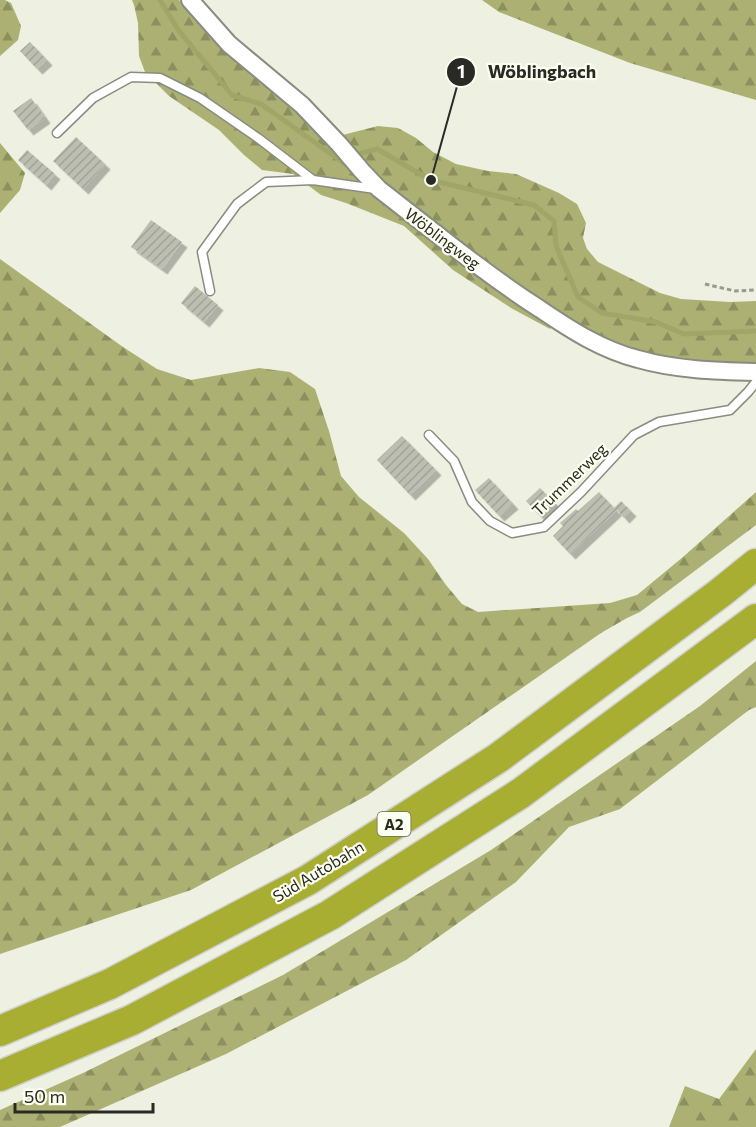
<svg xmlns="http://www.w3.org/2000/svg" width="756" height="1127" font-family="Commissioner,sans-serif">
<style>
.forest{fill:url(#forest-firs)}
.lines{fill:none;stroke-linecap:round;stroke-linejoin:round}
.stream{stroke:#a0a667;stroke-width:5}
.building{fill:url(#building-hatch);filter:url(#shadow)}
.lane-casing{stroke:#8a8c7f;stroke-width:11}
.street-casing{stroke:#8a8c7f;stroke-width:20}
.highway-casing{stroke:#d0d0cf;stroke-width:33}
.path{stroke:#98998f;stroke-width:3;stroke-dasharray:4.5 3;stroke-linecap:butt}
.lane{stroke:#fff;stroke-width:8}
.street{stroke:#fff;stroke-width:16}
.highway{stroke:#a7ae32;stroke-width:30}
.labels{text-anchor:middle;dominant-baseline:central;stroke-width:4.5;stroke-linejoin:round;paint-order:stroke}
.shield{fill:#fcfef0;stroke:#686a62;stroke-width:1.5}
.shield-label{font-size:15px;font-weight:bold;fill:#292a25}
.street-label{font-size:16px;fill:#292a25;stroke:#fcfef0}
.leader{fill:none;stroke:#292a25;stroke-width:2}
.callout-dot{fill:#292a25;stroke:#fcfef0;stroke-width:2}
.mark-label{font-size:18px;text-anchor:middle;font-weight:bold;fill:#fff}
.callout-label{font-size:18px;text-anchor:middle;font-weight:bold;fill:#292a25;stroke:#fcfef0;stroke-width:4.5;stroke-linejoin:round;paint-order:stroke}
</style>
<defs>
<pattern id="forest-firs" width="22" height="20" patternUnits="userSpaceOnUse" patternTransform="scale(1.5)"><rect width="22" height="20" fill="#acb173"/><path d="M5 1l3.5 6h-7zM16 11l3.5 6h-7z" fill="#8c905e"/></pattern>
<pattern id="building-hatch" width="6" height="6" patternUnits="userSpaceOnUse" patternTransform="scale(1.5)"><rect width="6" height="6" fill="#bcbeb1"/><path d="M-1 1l2-2M0 6l6-6M5 7l2-2" fill="none" stroke="#a2a398"/></pattern>
<filter id="shadow"><feDropShadow dx="5.5" dy="5.5" stdDeviation="0" flood-color="#0004"/></filter>
</defs>
<rect width="100%" height="100%" fill="#eef0e2"/>
<!-- forest -->
<g class="forest">
<path d="M0 0H5L11 3 21 26 18 40 0 56Z"/>
<path d="M132 0H179L196 21 223 50 296 111 323 140 378 126 398 128 416 138 433 152 456 164 488 171 516 174 559 193 577 204 586 223 583 238 587 249 598 262 660 293 681 299 730 302 756 301V364C708 363 655 362 610 342 593 334 577 324 562 314L550 329 511 308 453 270 404 226 346 203 321 195 293 174 262 170 244 155 219 130 169 96 145 72 139 56 138 23 134 5Z"/>
<path d="M482 0H756V100L630 63 499 12Z"/>
<path d="M0 143 25 173 20 190 0 213Z"/>
<path d="M0 259 123 347 157 369 191 380 259 368 290 372 315 389 329 431 341 476 359 497 404 533 428 559 446 585 462 604 478 612 610 603 637 595 683 557 756 492V525L640 612 627 618 601 633 368 795 191 890 0 954Z"/>
<path d="M756 661V707L749 710 620 809 569 827 516 882 406 960 226 1054 60 1127H0V1110L83 1073 283 975 491 850 700 706Z"/>
<path d="M756 1049V1127H669L685 1086 719 1099Z"/>
</g>
<g class="lines">
<!-- stream -->
<path class="stream" d="M160 0 179 31 232 95 261 104 345 164 358 154 377 149 431 180 534 205 554 221 556 246 578 297 602 313 656 322 684 334 756 331"/>
</g>
<!-- building -->
<g class="building">
<path d="M30 42 47 60 37 69 20 51Z"/>
<path d="M31 98 45 118 28 130 13 111Z"/>
<path d="M76 137 105 164 83 189 53 161Z"/>
<path d="M27 150 55 174 46 185 18 160Z"/>
<path d="M151 220 182 242 162 269 131 247Z"/>
<path d="M195 286 218 305 204 322 181 303Z"/>
<path d="M402 436 436 470 410 495 377 460Z"/>
<path d="M489 478 513 504 499 516 475 490Z"/>
<path d="M540 488 554 502 539 515 526 501Z"/>
<path d="M599 492 614 508 621 501 631 511 624 518 617 510 570 554 553 536 563 526 560 523 576 509 578 511Z"/>
</g>
<g class="lines">
<!-- lane casing -->
<g class="lane-casing">
<g id="lane">
<path d="M57 133 93 98 131 77 160 78 200 98 258 138 313 180"/>
<path d="M210 291 202 252 237 204 266 182 313 180 375 189"/>
<path d="M429 435 454 461 472 502 490 521 512 533 544 527 581 492 634 435 659 422 730 410 748 392 756 382"/>
</g>
</g>
<!-- street casing -->
<g class="street-casing">
<path id="street" d="M190 0 229 44 302 105 339 144 362 171 379 189C432 230 484 273 540 309 571 330 602 350 638 359 676 370 717 371 756 372"/>
</g>
<!-- highway casing -->
<g class="highway-casing">
<g id="highway">
<path d="M0 1031 110 984 308 880 498 758 720 593 756 564"/>
<path d="M0 1076 132 1020 330 915 521 793 756 619"/>
</g>
</g>
<!-- path -->
<path class="path" d="M705 284 735 291 756 290"/>
<!-- lane -->
<use href="#lane" class="lane"/>
<!-- street -->
<use href="#street" class="street"/>
<!-- highway -->
<use href="#highway" class="highway"/>
</g>
<g class="labels">
<!-- shield labels -->
<rect class="shield" x="377.5" y="812" width="33" height="24" rx="4.5"/>
<g class="shield-label">
<text x="394" y="824">A2</text>
</g>
<!-- street labels -->
<g class="street-label">
<text transform="translate(443 238) rotate(37)">Wöblingweg</text>
<text transform="translate(569 479) rotate(-44)">Trummerweg</text>
<text transform="translate(318 871) rotate(-31)">Süd Autobahn</text>
</g>
</g>
<!-- callouts -->
<path class="leader" d="M431 180L461 72"/>
<g class="callout-dot">
<circle cx="431" cy="180" r="6"/>
<circle cx="461" cy="72" r="15"/>
</g>
<g class="mark-label">
<text x="461" y="78">1</text>
</g>
<g class="callout-label">
<text x="542" y="78">Wöblingbach</text>
</g>
<!-- scale -->
<path d="M15 1103v9h138v-9" fill="none" stroke="#292a25" stroke-width="3"/>
<text x="24" y="1103" font-size="18" fill="#292a25" stroke="#fcfef0" stroke-width="4.5" paint-order="stroke">50 m</text>
</svg>
